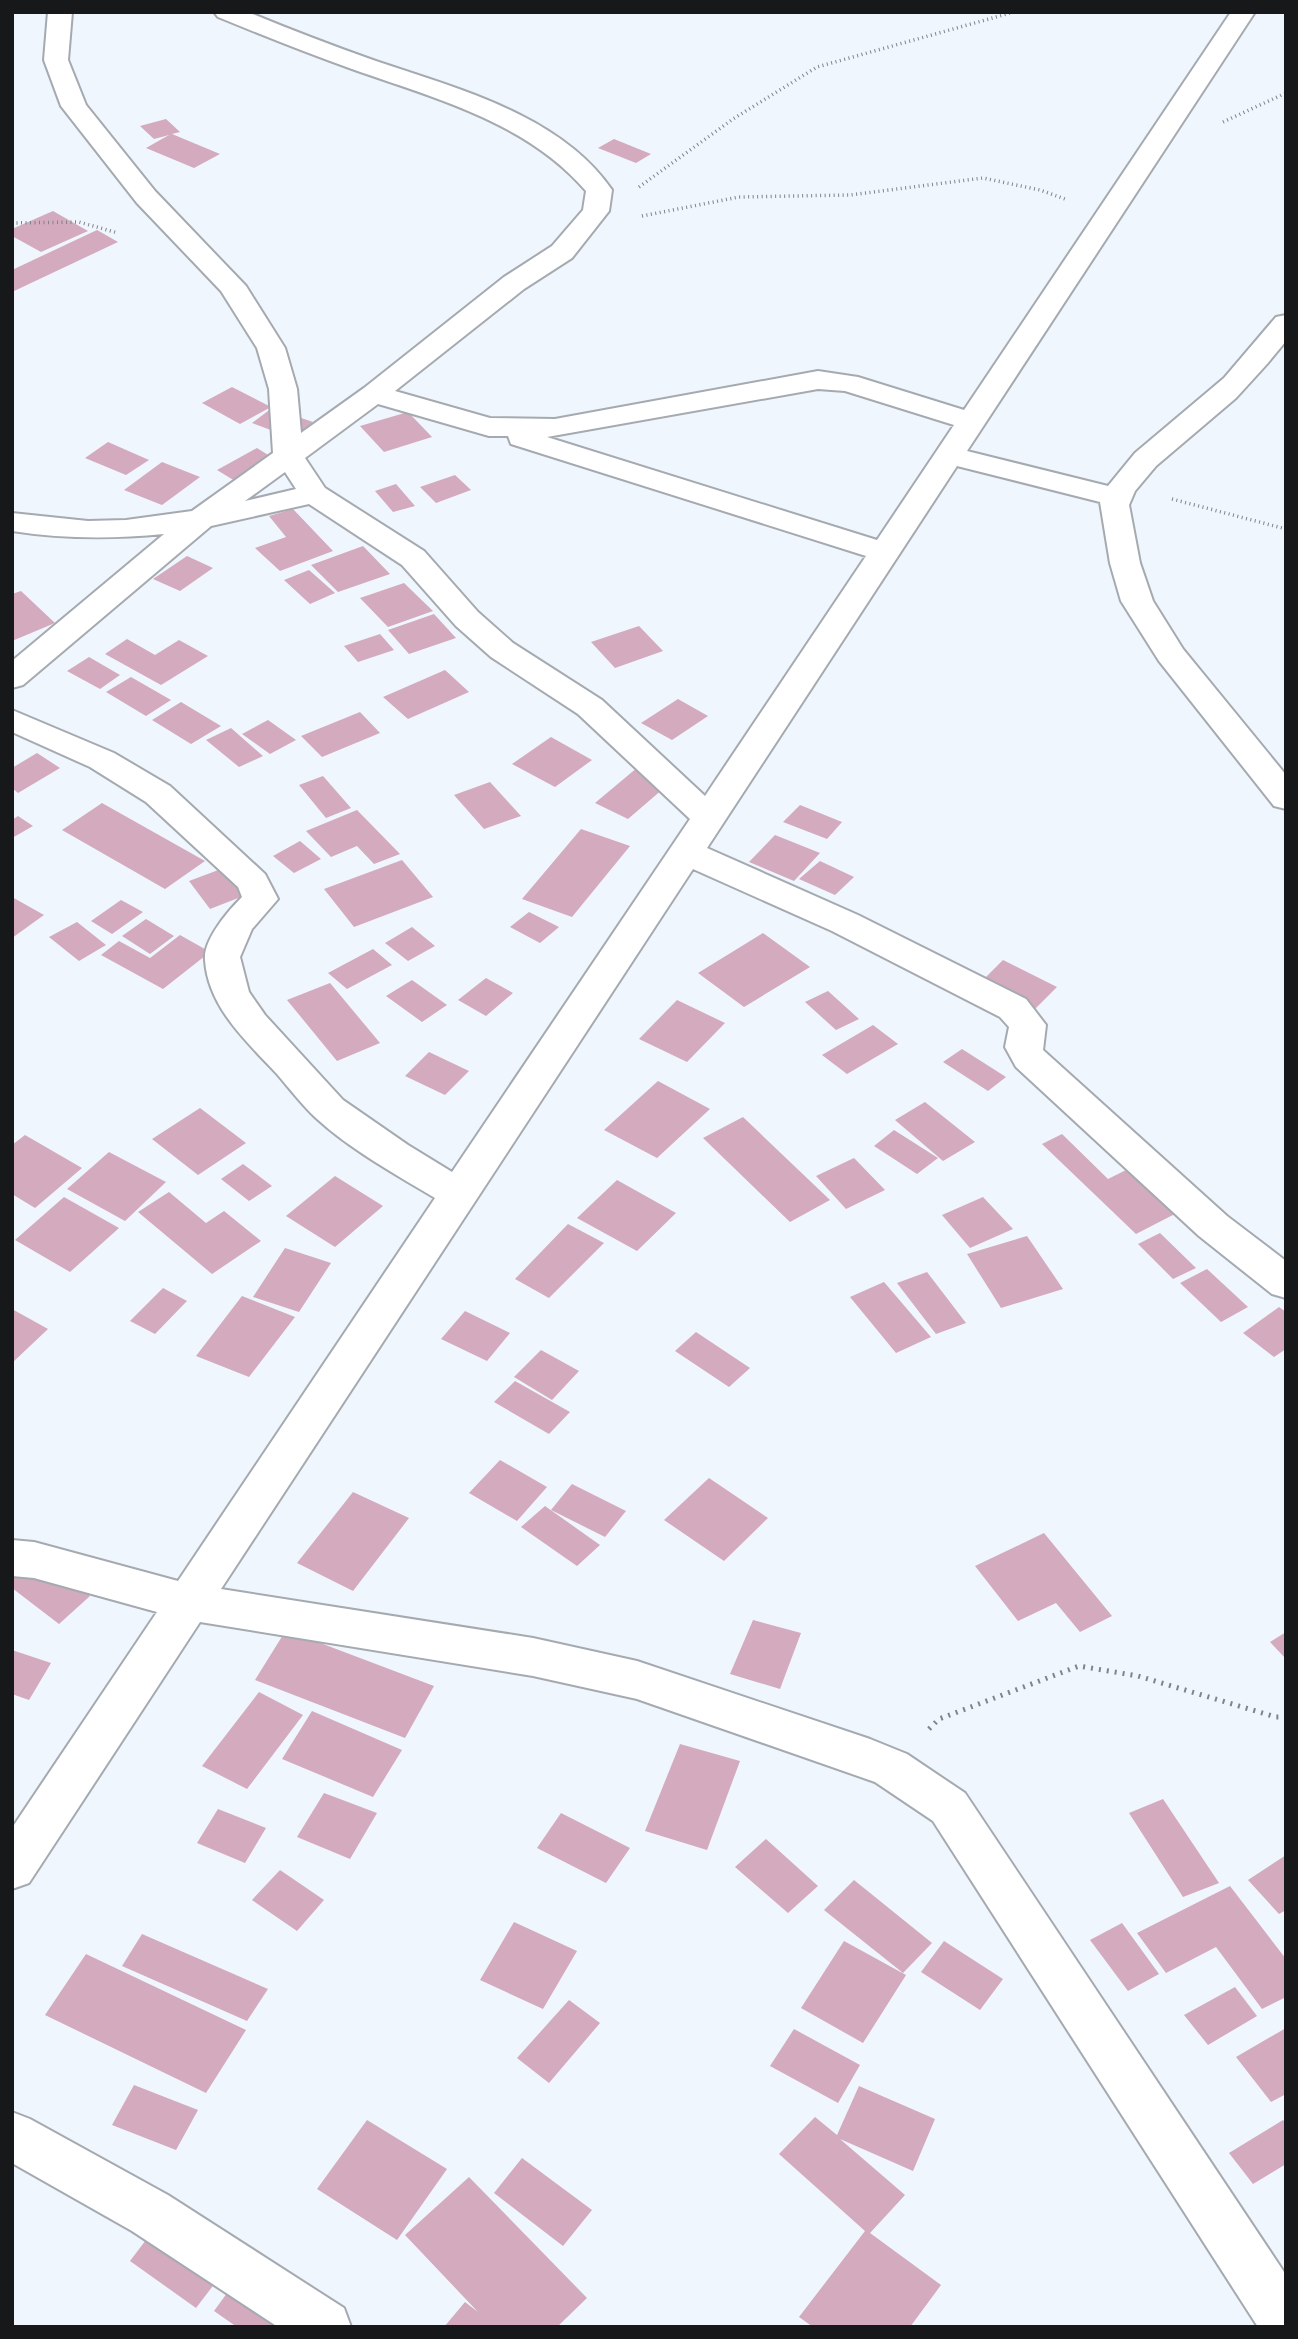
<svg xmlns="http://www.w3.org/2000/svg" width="1298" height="2339" font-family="Jost,sans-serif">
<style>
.building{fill:#d3aabe}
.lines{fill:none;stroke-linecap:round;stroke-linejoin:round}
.minor-casing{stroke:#a5aab1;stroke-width:4}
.path-far1{stroke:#808489;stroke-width:3.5;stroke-dasharray:1 3.5;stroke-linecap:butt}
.path{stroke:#808489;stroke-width:5;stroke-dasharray:2 6;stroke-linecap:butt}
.minor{fill:#fff;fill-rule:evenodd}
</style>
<rect width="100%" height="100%" fill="#f0f6fe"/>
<!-- building -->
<g class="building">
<path d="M166 119 180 132 172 134 220 154 194 168 146 148 169 135 154 139 140 126Z"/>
<path d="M614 139 651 154 636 163 598 148Z"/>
<path d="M53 211 88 231 41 252 12 236V229Z"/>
<path d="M97 230 118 242 12 292V270Z"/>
<path d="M232 387 271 407 240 424 202 403Z"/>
<path d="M272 408 313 422 292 438 252 423Z"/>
<path d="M408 412 432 437 384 452 360 426Z"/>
<path d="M108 442 149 460 126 475 85 458Z"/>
<path d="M257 448 276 460 235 481 217 470Z"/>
<path d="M162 462 200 477 162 505 124 490Z"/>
<path d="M455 475 471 490 436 503 420 487Z"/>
<path d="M396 484 415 506 393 512 375 491Z"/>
<path d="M293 509 333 551 280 571 255 548 286 537 269 516Z"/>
<path d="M363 546 390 574 338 592 311 565Z"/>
<path d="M187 556 213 568 180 591 153 579Z"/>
<path d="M309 570 335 593 310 604 284 580Z"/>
<path d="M404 583 433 611 388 627 360 598Z"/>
<path d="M21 591 55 623 12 641V594Z"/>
<path d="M434 614 456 638 409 654 388 630Z"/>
<path d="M639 626 663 651 615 668 591 642Z"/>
<path d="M380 634 394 650 358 662 344 646Z"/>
<path d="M127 639 155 655 179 640 208 656 161 685 105 654Z"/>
<path d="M89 657 120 675 100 689 67 671Z"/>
<path d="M445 670 469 692 408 719 383 697Z"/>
<path d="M131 677 171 700 146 716 106 692Z"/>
<path d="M678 699 708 716 672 740 641 723Z"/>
<path d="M181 702 221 726 191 744 152 720Z"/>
<path d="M360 712 380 733 322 757 301 736Z"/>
<path d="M268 720 296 740 270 754 242 734Z"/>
<path d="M231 728 263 756 239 767 206 740Z"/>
<path d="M551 737 592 760 555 787 512 764Z"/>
<path d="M37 753 60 768 18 793 12 788V768Z"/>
<path d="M638 767 671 782 628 819 595 803Z"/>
<path d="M323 776 351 808 326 818 299 785Z"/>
<path d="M490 782 521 816 484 829 454 795Z"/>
<path d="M102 803 205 861 165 889 62 830Z"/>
<path d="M800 805 842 822 827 839 783 822Z"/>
<path d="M357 810 400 854 374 864 357 846 331 857 306 831Z"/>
<path d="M18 816 33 826 12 838V820Z"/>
<path d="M581 829 630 846 572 917 522 899Z"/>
<path d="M775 835 820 853 794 881 749 862Z"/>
<path d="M300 841 321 859 294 873 273 856Z"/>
<path d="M402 860 433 897 354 927 324 889Z"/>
<path d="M820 861 854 877 835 895 799 879Z"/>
<path d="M229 866 251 893 210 909 189 881Z"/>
<path d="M12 897 44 915 12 938Z"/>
<path d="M121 900 143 912 112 934 91 921Z"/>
<path d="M529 912 559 927 540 943 510 927Z"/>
<path d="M146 919 174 936 150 954 122 936Z"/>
<path d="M77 922 106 945 79 961 49 937Z"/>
<path d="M412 927 435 946 408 961 385 943Z"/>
<path d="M763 933 810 967 744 1007 698 973Z"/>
<path d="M180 935 210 952 163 989 101 955 119 941 150 958Z"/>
<path d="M373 949 392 965 347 989 328 973Z"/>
<path d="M1003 960 1057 987 1030 1014 976 987Z"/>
<path d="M486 978 513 993 486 1016 458 1000Z"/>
<path d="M412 980 447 1005 422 1022 386 996Z"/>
<path d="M330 983 380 1043 337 1061 287 1000Z"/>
<path d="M828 991 859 1019 836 1030 805 1002Z"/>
<path d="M677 1000 725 1023 687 1062 639 1039Z"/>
<path d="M873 1025 898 1044 847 1074 822 1055Z"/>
<path d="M962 1049 1006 1077 988 1091 943 1062Z"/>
<path d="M429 1052 469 1071 445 1095 405 1076Z"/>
<path d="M658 1081 710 1109 657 1158 604 1130Z"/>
<path d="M925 1102 975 1142 943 1161 895 1120Z"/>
<path d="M200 1108 246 1143 198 1175 152 1139Z"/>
<path d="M743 1117 830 1200 790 1222 703 1138Z"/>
<path d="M894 1130 938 1158 917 1174 874 1146Z"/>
<path d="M1062 1134 1108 1179 1152 1157 1200 1201 1136 1234 1042 1144Z"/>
<path d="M25 1135 82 1168 35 1208 12 1194V1145Z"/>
<path d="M109 1152 166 1182 125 1221 67 1189Z"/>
<path d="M854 1158 885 1190 846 1209 816 1176Z"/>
<path d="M243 1164 272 1186 249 1201 221 1179Z"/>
<path d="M335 1176 383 1206 335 1247 286 1216Z"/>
<path d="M617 1180 676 1213 637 1251 577 1218Z"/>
<path d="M169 1192 206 1223 224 1211 261 1241 212 1274 138 1212Z"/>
<path d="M64 1197 119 1228 70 1272 15 1240Z"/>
<path d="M983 1197 1013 1229 970 1248 942 1215Z"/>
<path d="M568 1224 604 1243 549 1298 515 1279Z"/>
<path d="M1160 1233 1196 1268 1173 1279 1138 1244Z"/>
<path d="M1027 1236 1063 1289 1001 1308 967 1254Z"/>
<path d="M285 1248 331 1263 299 1312 253 1297Z"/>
<path d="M1207 1269 1248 1307 1221 1322 1180 1283Z"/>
<path d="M927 1272 966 1323 936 1334 897 1283Z"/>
<path d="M884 1282 931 1337 896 1353 850 1297Z"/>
<path d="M163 1288 187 1301 155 1334 130 1321Z"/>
<path d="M242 1296 295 1317 249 1377 196 1356Z"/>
<path d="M1279 1307 1286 1312V1349L1274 1357 1243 1333Z"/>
<path d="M12 1309 48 1329 12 1363Z"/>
<path d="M465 1311 510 1333 487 1361 441 1339Z"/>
<path d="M696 1332 750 1368 729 1387 675 1351Z"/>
<path d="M541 1350 579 1371 552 1400 514 1377Z"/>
<path d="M515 1381 570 1412 549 1434 494 1402Z"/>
<path d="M500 1460 547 1487 517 1521 469 1493Z"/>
<path d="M709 1478 768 1518 724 1561 664 1520Z"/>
<path d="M572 1484 626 1511 605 1537 551 1510Z"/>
<path d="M353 1492 409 1518 353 1591 297 1563Z"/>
<path d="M545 1506 600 1545 577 1566 521 1527Z"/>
<path d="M1044 1533 1112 1616 1080 1632 1056 1603 1018 1621 975 1566Z"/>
<path d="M36 1555 90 1596 59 1624 12 1588V1574Z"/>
<path d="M753 1620 801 1633 780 1689 730 1674Z"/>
<path d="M286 1630 434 1686 405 1738 255 1680Z"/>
<path d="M1286 1632V1659L1270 1642Z"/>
<path d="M12 1650 51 1663 29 1700 12 1694Z"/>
<path d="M259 1692 303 1715 247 1789 202 1766Z"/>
<path d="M312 1711 402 1750 373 1797 282 1759Z"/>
<path d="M680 1744 740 1761 707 1850 645 1831Z"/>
<path d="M324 1793 377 1813 350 1859 297 1837Z"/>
<path d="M1163 1799 1219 1883 1183 1897 1129 1813Z"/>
<path d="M218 1809 266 1828 245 1863 197 1843Z"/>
<path d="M561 1813 630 1848 606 1883 537 1848Z"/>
<path d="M766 1839 818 1886 788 1913 735 1867Z"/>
<path d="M1286 1855V1910L1279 1914 1248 1880Z"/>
<path d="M280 1870 324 1900 297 1931 252 1900Z"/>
<path d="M854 1880 932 1943 903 1973 824 1910Z"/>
<path d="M1230 1886 1286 1959V1997L1262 2009 1216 1947 1166 1973 1137 1933Z"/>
<path d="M514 1922 577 1951 543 2009 480 1980Z"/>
<path d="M1122 1923 1159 1974 1128 1991 1090 1940Z"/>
<path d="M142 1934 268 1989 247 2021 122 1966Z"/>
<path d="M844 1941 906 1975 863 2043 801 2008Z"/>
<path d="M944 1941 1003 1979 980 2010 921 1972Z"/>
<path d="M86 1954 246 2030 206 2093 45 2015Z"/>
<path d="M1235 1987 1257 2016 1208 2045 1184 2015Z"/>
<path d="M569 2000 600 2023 549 2083 517 2058Z"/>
<path d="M1286 2028V2094L1271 2102 1236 2057Z"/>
<path d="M794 2029 860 2065 838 2103 770 2066Z"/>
<path d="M134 2085 198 2110 176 2150 112 2125Z"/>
<path d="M859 2086 935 2119 913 2171 840 2139 905 2195 870 2233 941 2285 910 2327H813L799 2317 865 2231 779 2154 815 2117 837 2135Z"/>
<path d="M367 2120 447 2169 397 2240 317 2189Z"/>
<path d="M1283 2120 1286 2123V2164L1253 2184 1229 2153Z"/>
<path d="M522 2158 592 2210 563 2246 494 2193Z"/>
<path d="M469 2177 587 2298 557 2327H444L465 2302 478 2312 405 2235Z"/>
<path d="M158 2224 225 2270 196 2308 130 2261Z"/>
<path d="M238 2278 296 2327H237L214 2311Z"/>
</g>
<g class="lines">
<!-- minor casing -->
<g class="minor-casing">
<g id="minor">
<path d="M48 12H72L68 60 86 105 155 191 246 286 285 348 297 389 301 433 364 388 504 277 552 246 583 210 586 191C527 122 434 98 352 69 307 53 262 35 218 17L214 12H248C289 29 331 45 373 60 455 88 560 114 612 190L609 211 572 258 524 289 395 391 490 418 555 419 818 371 858 377 964 410 1231 12H1255L967 451 1108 486 1135 453 1224 378 1276 317 1286 315V341L1267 364 1236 398 1156 466 1135 491 1129 505 1140 563 1153 601 1183 649 1286 775V809L1274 806 1159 661 1121 601 1110 563 1100 502 957 466 707 848 858 915 1026 999 1046 1025 1043 1050 1227 1216 1286 1261V1298L1272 1294 1199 1236 1016 1067 1005 1047 1009 1027 1000 1017 832 931 693 869 221 1589 533 1638 637 1661 870 1739 907 1754 965 1793 1286 2275V2327H1258L933 1821 875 1782 637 1699 533 1676 200 1622 29 1883 12 1889V1828L157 1612 34 1578 12 1576V1540L34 1542 178 1581 435 1198C395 1174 351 1150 316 1118 302 1105 290 1089 277 1074 247 1042 208 1007 205 960 203 940 228 911 242 897L238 887 146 802 90 767 12 732V710L114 753 170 786 265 874 278 899 252 929 240 957 249 992 265 1015 343 1100 408 1145 452 1172 690 819 578 714 491 657 456 626 402 565 309 504 211 526 23 685 12 688V661L164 534C112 539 64 539 12 531V513L88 521 126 520 192 511 273 453 269 389 257 348 221 291 137 203 61 106 44 60ZM818 389 845 391 954 425 877 540 547 437ZM378 404 489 436H508L511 444 866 556 705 796 602 700 513 643 478 612 424 551 325 488 305 458ZM285 472 296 489 245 501Z"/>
<path d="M12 2112 30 2119 168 2195 344 2308 351 2327H278L132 2231 12 2163Z"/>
</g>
</g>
<!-- path-far1 -->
<g class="path-far1">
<path d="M1223 122 1286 93"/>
<path d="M639 187 733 119 817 67 1014 12"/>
<path d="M642 216 739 197 850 195 983 178 1040 190 1065 199"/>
<path d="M12 223 79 222 118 233"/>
<path d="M1172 499 1286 529"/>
</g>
<!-- path -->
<path class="path" d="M929 1729 939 1719 1079 1666 1138 1676 1276 1717H1286"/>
<!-- minor -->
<use href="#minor" class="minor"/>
</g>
<!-- border -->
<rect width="1298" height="2339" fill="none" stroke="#16181a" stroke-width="28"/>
</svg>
